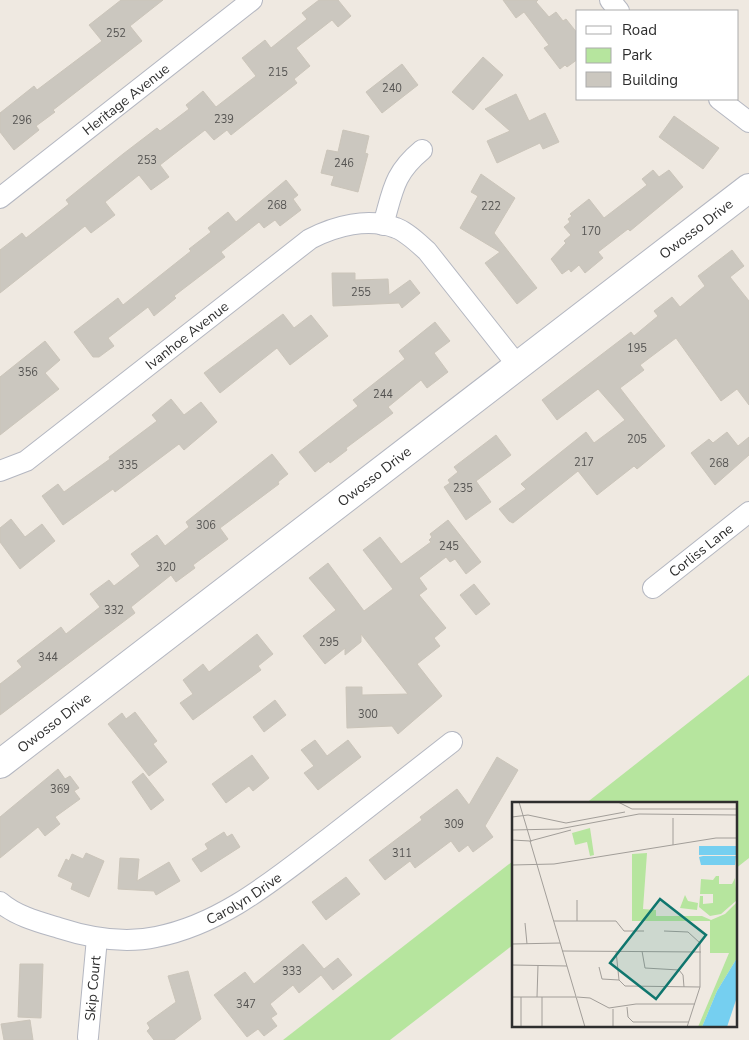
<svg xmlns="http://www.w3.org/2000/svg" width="749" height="1040" font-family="'Nunito Sans',sans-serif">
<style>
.green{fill:#b6e59e}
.building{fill:#cbc7bf;stroke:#cbc5ba}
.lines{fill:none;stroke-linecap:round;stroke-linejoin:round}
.street-casing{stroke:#b4b7c1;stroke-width:22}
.secondary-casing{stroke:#b4b7c1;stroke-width:30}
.street{stroke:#fff;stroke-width:20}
.secondary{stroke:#fff;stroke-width:28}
.labels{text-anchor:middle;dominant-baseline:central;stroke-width:4.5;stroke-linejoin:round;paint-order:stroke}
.number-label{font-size:11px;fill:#555452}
.street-label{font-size:14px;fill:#2e2e2e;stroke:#fff}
.inset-road{fill:none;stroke:#a29e99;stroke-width:1}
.view{fill:#0f766e;fill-opacity:0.15;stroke:#0f766e;stroke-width:2.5}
.inset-edge{fill:none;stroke:#2e2e2e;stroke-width:2.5}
</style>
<rect width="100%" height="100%" fill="#efe9e1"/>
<!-- green -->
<g class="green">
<path d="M749 675V858L735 869V804H585Z"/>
<path d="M513 861V945L390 1040H283Z"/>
</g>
<!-- building -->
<g class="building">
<path d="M121 0H163L130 26 142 41 53 110 55 112 36 126 39 130 14 150 0 132V113L34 86 37 90 102 41 89 25Z"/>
<path d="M319 0H338L351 16 338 27 332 20 296 48 310 66 294 79 297 83 231 135 227 130 214 140 205 130 160 165 169 177 151 190 139 175 105 202 115 215 91 233 85 226 0 293V250L22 233 26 238 69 204 66 200 123 154 157 128 160 131 189 109 186 105 203 91 216 107 256 76 242 58 265 40 271 48 307 19 302 13Z"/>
<path d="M503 0H538L536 2 549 17 556 12 563 21 566 19 578 34V59L567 67 565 65 560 69 544 48 549 45 524 12 516 18Z"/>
<path d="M483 57 503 75 473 110 452 92Z"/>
<path d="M402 64 418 85 382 113 366 92Z"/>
<path d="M516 94 529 121 545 113 559 142 543 149 540 143 497 163 487 141 510 131 485 109Z"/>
<path d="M674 116 719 148 703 169 659 137Z"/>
<path d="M343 130 369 136 365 153 368 154 358 192 331 185 334 176 321 173 327 150 338 152Z"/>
<path d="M653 170 659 177 669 170 683 187 630 231 628 229 598 252 603 258 585 273 579 265 571 272 569 269 562 274 551 259 566 243 564 241 571 235 564 227 570 222 568 219 572 216 570 214 589 199 604 218 647 185 642 179Z"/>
<path d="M481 174 515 198 494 233 537 288 517 304 485 263 500 252 460 228 478 196 471 192Z"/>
<path d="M286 180 298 195 293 199 301 210 280 226 275 220 264 228 259 222 221 252 225 257 174 296 176 298 154 316 148 307 108 338 114 346 99 357H93L74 332 118 298 123 305 191 251 189 249 211 232 208 228 228 212 236 222Z"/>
<path d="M732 250 744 266 730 277 749 301V405L737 389 721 401 676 338 640 365 644 370 620 388 665 446 637 469 634 466 597 495 578 471 513 523 509 521 499 509 526 489 521 484 586 432 594 443 625 420 598 389 557 420 542 400 631 332 634 336 658 316 654 311 672 297 680 307 705 286 698 276Z"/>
<path d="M332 273H355V280L388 279 389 295 410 280 420 293 402 308 399 303 333 306Z"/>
<path d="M283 314 294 328 311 315 328 336 290 365 277 348 220 393 204 373Z"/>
<path d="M435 322 450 341 434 353 448 372 427 388 421 380 388 407 393 413 346 448 347 450 330 463 329 461 315 472 299 452 358 406 353 400 405 359 399 351Z"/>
<path d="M45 341 60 360 45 373 59 389 0 435V377Z"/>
<path d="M171 399 184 415 201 402 217 422 184 450 179 444 115 492 113 489 63 525 42 496 58 484 64 492 110 459 109 457 157 421 152 415Z"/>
<path d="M727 432 738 446 749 437V455L715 485 691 453 709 439 713 443Z"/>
<path d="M496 435 511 455 476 481 491 502 466 520 444 487 450 483 448 480 458 472 454 467Z"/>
<path d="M272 454 288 474 278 482 279 484 220 528 228 539 193 565 195 568 176 582 171 575 131 607 135 613 0 715V684L22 667 17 661 61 627 66 634 100 607 90 594 109 580 114 586 140 566 131 554 157 535 165 546 189 527 186 522Z"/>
<path d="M11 519 25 537 42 524 55 541 20 569 0 542V528Z"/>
<path d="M448 520 481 562 466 574 455 559 450 562 446 557 419 578 427 589 419 595 446 628 434 638 440 646 417 664 442 696 398 734 392 726 347 728 346 687H362V695L408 694 361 634V642L345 655V648L325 664 303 636 336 610 309 578 328 563 364 611 393 589 363 550 380 537 401 564 431 542 429 540 432 537 430 534Z"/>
<path d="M474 584 490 604 476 615 460 595Z"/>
<path d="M257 634 273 654 258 666 261 670 193 720 180 703 193 694 183 680 203 664 209 672Z"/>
<path d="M275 700 286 715 264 732 253 717Z"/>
<path d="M135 712 157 741 153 744 167 762 149 776 108 724 122 713 126 719Z"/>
<path d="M315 740 327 756 348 740 361 757 318 790 304 773 314 766 301 750Z"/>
<path d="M252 755 269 778 253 791 249 786 226 803 212 784Z"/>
<path d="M497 757 518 770 485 826 493 837 473 852 468 845 459 852 451 841 415 868 410 861 385 880 369 860 422 820 420 817 457 789 469 805Z"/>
<path d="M58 769 65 779 70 776 79 788 74 791 80 799 55 817 60 824 45 836 38 827 0 858V817Z"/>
<path d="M143 773 164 800 151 810 132 782Z"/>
<path d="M224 832 227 837 232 834 240 847 201 872 192 859 208 849 205 844Z"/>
<path d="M86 853 104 861 89 897 71 889 73 883 58 876 66 859 69 861 72 854 83 859Z"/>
<path d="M120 858 139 859 137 881 169 862 180 881 156 895 154 891 118 889Z"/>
<path d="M346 877 360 894 326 920 312 902Z"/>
<path d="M303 944 324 969 338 958 352 975 333 990 321 975 299 993 293 985 270 1004 277 1014 271 1018 277 1026 264 1036 258 1029 247 1037 214 995 245 972 254 984Z"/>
<path d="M20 964H43L41 1018 18 1017Z"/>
<path d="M188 971 201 1019 174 1040H154L147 1031 150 1028 147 1023 176 1002 168 976Z"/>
<path d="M30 1020 33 1040H4L1 1024Z"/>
</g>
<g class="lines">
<!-- street casing -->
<g class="street-casing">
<g id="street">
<path d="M610 0 619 11"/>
<path d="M719 99 749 122"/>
<path id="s1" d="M0 198 252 0"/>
<path d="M383 225C393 191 393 174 422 150"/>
<path id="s2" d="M0 471 26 461 310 239C335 226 368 217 396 228 407 232 418 243 427 251L518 366"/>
<path id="s3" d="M653 588 749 512"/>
<path id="s4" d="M0 902C16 916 39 922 59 928 90 938 124 944 156 937 223 924 276 878 329 838 370 806 411 774 452 742"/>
<path id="s5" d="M88 1037 97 938"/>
</g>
</g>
<!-- secondary casing -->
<g class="secondary-casing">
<g id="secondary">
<path id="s6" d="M0 764 749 188"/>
</g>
</g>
<!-- street -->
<use href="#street" class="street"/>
<!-- secondary -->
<use href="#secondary" class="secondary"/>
</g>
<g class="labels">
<!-- number labels -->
<g class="number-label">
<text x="116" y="33">252</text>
<text x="278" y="72">215</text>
<text x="392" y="88">240</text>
<text x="224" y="119">239</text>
<text x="22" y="120">296</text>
<text x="147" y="160">253</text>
<text x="344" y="163">246</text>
<text x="277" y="205">268</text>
<text x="491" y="206">222</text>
<text x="591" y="231">170</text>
<text x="361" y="292">255</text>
<text x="637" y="348">195</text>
<text x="28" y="372">356</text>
<text x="383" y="394">244</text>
<text x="637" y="439">205</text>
<text x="584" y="462">217</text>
<text x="719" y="463">268</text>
<text x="128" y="465">335</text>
<text x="463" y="488">235</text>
<text x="206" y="525">306</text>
<text x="449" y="546">245</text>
<text x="166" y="567">320</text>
<text x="114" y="610">332</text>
<text x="329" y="642">295</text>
<text x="48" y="657">344</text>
<text x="368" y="714">300</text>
<text x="60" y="789">369</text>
<text x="454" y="824">309</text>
<text x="402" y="853">311</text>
<text x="292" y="971">333</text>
<text x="246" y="1004">347</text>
</g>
<!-- street labels -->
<g class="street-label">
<text stroke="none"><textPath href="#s1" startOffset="160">Heritage Avenue</textPath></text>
<text stroke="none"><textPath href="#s6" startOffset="878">Owosso Drive</textPath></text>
<text stroke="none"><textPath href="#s2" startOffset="232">Ivanhoe Avenue</textPath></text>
<text stroke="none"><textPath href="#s6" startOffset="472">Owosso Drive</textPath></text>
<text stroke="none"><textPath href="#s3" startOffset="61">Corliss Lane</textPath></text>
<text stroke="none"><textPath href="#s6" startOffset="68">Owosso Drive</textPath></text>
<text stroke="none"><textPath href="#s4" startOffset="260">Carolyn Drive</textPath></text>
<text stroke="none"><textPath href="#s5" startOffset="49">Skip Court</textPath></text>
</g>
</g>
<!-- overview -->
<g transform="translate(512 802)">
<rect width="225" height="225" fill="#efe9e1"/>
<path d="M78 26 82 53 78 54 75 40 63 43 60 31ZM135 51 131 107 144 108V114H190L199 118 213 112 225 100V156L205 189 190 225H186L217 151H198V119H120V52ZM204 74H207V82H220L223 76 225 98 209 112 198 114 187 105 188 94H191V102L201 101V92H188L189 77 201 78ZM173 93 176 99 186 101 185 108 168 106Z" fill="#b6e59e"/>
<path d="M187 44H224V53H187ZM191 54H224L223 63H189L187 55ZM225 156V195L215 225H190L205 189Z" fill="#75cff0"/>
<path class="inset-road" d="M7 0 19 40M106 0 120 7H225M0 15 16 13 54 21 113 10M161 16V43M0 28 47 27 127 12 225 13M0 38 18 39 59 28M18 39 73 225M0 63 42 62 204 36H225M42 119H104L112 129H132M65 119V98M13 121 15 142M152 129 176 130 188 141V185L175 225M0 142 48 141M50 149 189 150M104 149 107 178M130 149 133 166 167 168 171 173 172 185M0 163 55 164M87 165 90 177 107 178 113 184 188 185M0 195H64M9 195V225M25 195 26 163M30 195V225M65 195 78 196 97 206 124 202H183M115 205 116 215 121 220H177M101 207V225"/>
<path class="view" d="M148 97 194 133 144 197 98 161Z"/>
<rect width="225" height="225" class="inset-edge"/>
</g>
<!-- legend -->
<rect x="576" y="10" width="162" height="90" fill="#ffffff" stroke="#ababab"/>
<rect x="586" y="26" width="25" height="8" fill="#ffffff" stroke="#ababab"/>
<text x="622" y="35" font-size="15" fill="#2e2e2e">Road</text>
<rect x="586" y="48" width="25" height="15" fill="#b6e59e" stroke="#ababab"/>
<text x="622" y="60" font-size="15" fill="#2e2e2e">Park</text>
<rect x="586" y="72" width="25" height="15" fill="#cbc7bf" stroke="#ababab"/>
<text x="622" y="85" font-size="15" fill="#2e2e2e">Building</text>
</svg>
